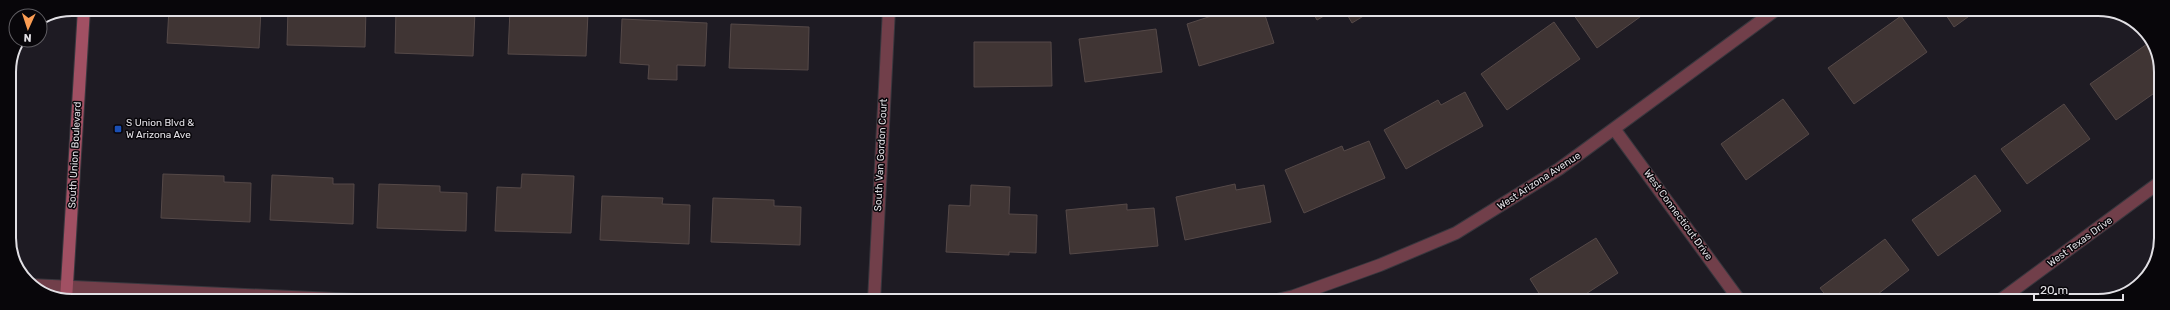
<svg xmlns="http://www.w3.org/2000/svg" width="2170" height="310" font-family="Rubik,sans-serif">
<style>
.building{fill:#403534;stroke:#554948}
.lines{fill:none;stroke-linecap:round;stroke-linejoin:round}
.minor-casing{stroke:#39373e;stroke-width:14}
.secondary-casing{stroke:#39373e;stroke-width:14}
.minor{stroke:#713f4a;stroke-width:12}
.secondary{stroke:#a15063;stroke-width:12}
.transit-dot{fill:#1a4fb4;stroke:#08060a;stroke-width:1.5}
.labels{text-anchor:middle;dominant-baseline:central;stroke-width:3;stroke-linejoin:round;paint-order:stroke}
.poi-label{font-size:10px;fill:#e2e0e5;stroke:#08060a;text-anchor:start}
.street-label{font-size:10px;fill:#e2e0e5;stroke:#08060a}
.rim{fill:none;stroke:#e2e0e5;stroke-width:2}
</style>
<rect width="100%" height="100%" fill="#1e1b23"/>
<!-- building -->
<g class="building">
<path d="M169 9H261L259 48 167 43Z"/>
<path d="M288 9H366L365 47 287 45Z"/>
<path d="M396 9 475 12 473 56 395 53Z"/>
<path d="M1233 9H1263L1274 43 1199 66 1187 24Z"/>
<path d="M1311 9H1336L1317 20Z"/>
<path d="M1344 9H1375L1352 23Z"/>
<path d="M1574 9H1651L1597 48 1571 11Z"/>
<path d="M1942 9H1979L1954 27Z"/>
<path d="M510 10 588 13 586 56 508 54Z"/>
<path d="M1901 16 1927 52 1854 104 1828 68Z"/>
<path d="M622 19 707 23 705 66 677 65V80L648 79 649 65 620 63Z"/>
<path d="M1554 22 1580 59 1507 110 1481 74Z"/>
<path d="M731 24 809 27 808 70 729 68Z"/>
<path d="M1156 29 1162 72 1085 82 1079 39Z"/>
<path d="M974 42H1051L1052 86 974 87Z"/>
<path d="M2150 42 2160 59V89L2116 120 2090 84Z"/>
<path d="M1465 92 1483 126 1406 169 1384 130 1438 100 1441 105Z"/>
<path d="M1783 99 1809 134 1746 180 1721 144Z"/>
<path d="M2064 104 2090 139 2027 184 2001 149Z"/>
<path d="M1369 141 1385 178 1304 213 1285 170 1342 146 1344 151Z"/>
<path d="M163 174 224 176V182L251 183 250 222 161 218Z"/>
<path d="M522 174 574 176 571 233 495 231 497 187 521 188Z"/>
<path d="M272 175 333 178V184H354L353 224 270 220Z"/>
<path d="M1975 175 2001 211 1938 256 1912 220Z"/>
<path d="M379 184 440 186V192L467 193 466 231 377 228Z"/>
<path d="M1235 184 1236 190 1264 185 1271 222 1185 240 1176 197Z"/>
<path d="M971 185 1010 187 1009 214 1037 215 1036 253 1009 252V255L946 252 949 205 970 206Z"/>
<path d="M602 196 663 198 662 204 690 205 689 244 600 240Z"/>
<path d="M713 198 774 200V206L801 207 800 245 711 242Z"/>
<path d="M1127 204V210L1154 208 1158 246 1070 254 1066 210Z"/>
<path d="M1596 238 1618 273 1575 301H1544L1530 279Z"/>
<path d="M1885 239 1909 270 1869 301H1830L1820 288Z"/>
</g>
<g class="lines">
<!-- minor casing -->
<g class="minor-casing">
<g id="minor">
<path d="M1615 130 1740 301"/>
<path d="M30 285 378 301"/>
<path d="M874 301 889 9"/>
<path d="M1273 301 1294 296 1380 265 1456 233 1559 169 1777 9"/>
<path d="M1999 301 2160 182"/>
</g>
</g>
<!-- secondary casing -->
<g class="secondary-casing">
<path id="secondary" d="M66 300 84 9"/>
</g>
<!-- minor -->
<use href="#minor" class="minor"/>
<!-- secondary -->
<use href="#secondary" class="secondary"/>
</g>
<!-- markers -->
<rect class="transit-dot" x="114" y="125" width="8" height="8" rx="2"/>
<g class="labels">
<!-- poi labels -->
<g class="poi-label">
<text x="126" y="123">S Union Blvd &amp;<tspan x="126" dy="12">W Arizona Ave</tspan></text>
</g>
<!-- street labels -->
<g class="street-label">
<text transform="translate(75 155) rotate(-87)">South Union Boulevard</text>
<text transform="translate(881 155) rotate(-87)">South Van Gordon Court</text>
<text transform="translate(1539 181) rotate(-33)">West Arizona Avenue</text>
<text transform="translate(1678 215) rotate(54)">West Connecticut Drive</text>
<text transform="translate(2080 242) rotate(-36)">West Texas Drive</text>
</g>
</g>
<!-- crop -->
<path d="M0 0H2170V310H0ZM72 16H2098A56 56 0 0 1 2154 72V238A56 56 0 0 1 2098 294H72A56 56 0 0 1 16 238V72A56 56 0 0 1 72 16Z" fill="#08060a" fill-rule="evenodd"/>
<path class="rim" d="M72 16H2098A56 56 0 0 1 2154 72V238A56 56 0 0 1 2098 294H72A56 56 0 0 1 16 238V72A56 56 0 0 1 72 16Z"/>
<!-- north arrow -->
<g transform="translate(28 28) rotate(183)"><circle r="19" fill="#08060a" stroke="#5f5d62"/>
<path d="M0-3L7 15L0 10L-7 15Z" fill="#fc9d53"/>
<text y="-6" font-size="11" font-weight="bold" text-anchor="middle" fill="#e2e0e5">N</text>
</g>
<!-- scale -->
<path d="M2034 294v6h89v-6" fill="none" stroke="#e2e0e5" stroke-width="2"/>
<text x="2040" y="294" font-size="12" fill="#e2e0e5" stroke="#08060a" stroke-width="3" paint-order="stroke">20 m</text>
</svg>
